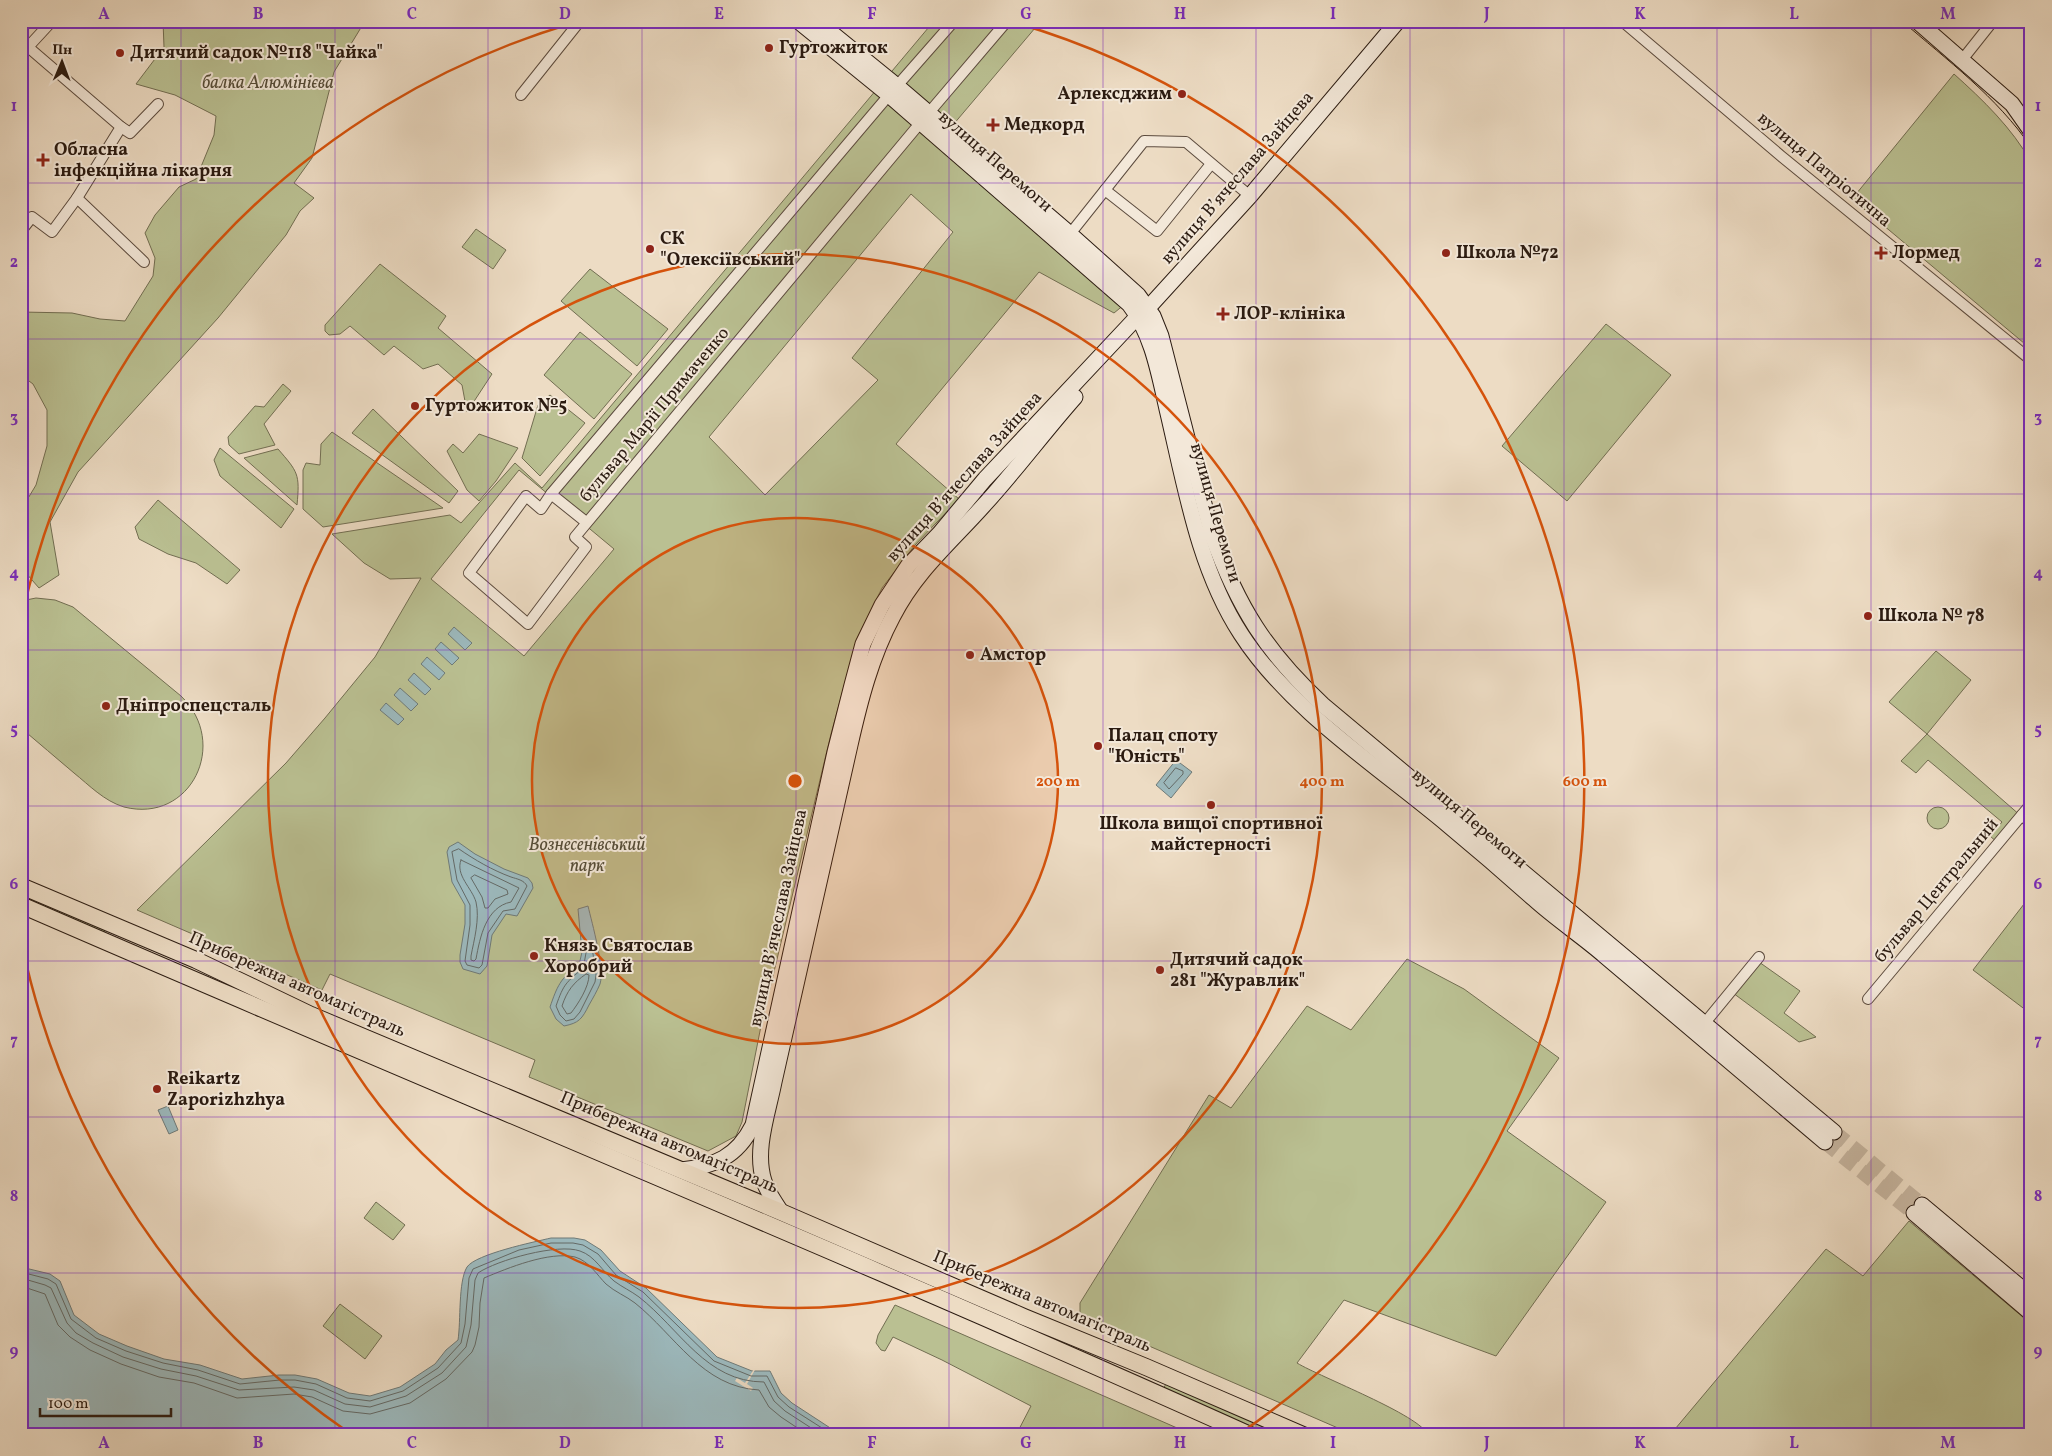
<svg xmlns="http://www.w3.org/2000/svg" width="2052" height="1456" font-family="Vollkorn,serif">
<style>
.green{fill:#bac092;stroke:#726e52;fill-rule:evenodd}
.water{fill:#9cb9bd;stroke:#6f7a78}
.pier{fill:#eddcc4}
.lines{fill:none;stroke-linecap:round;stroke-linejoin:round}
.shore{stroke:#646a67;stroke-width:1}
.secondary-tunnel{stroke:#c6b5a0;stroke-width:15;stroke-dasharray:15 8;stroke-linecap:butt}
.street-casing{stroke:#5c4b3e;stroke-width:12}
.secondary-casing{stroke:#2b1b11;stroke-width:17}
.primary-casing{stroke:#2b1b11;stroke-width:18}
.street{stroke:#f3e8d9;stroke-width:10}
.secondary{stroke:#f3e8d9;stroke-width:15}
.primary{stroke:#eddcc4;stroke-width:16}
.tram{stroke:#2b1b11;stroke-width:1}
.grid{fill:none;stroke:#7b2cbf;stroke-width:1;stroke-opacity:0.55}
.ring{fill:none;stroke:#d5530c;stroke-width:2.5}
.poi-dot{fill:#8f2418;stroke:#f3e8d9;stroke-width:2}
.labels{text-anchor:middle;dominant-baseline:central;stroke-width:4;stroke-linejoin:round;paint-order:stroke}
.poi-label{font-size:18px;font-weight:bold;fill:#2b1b11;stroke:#f3e8d9;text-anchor:start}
.park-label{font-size:18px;font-style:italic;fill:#564d38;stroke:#f3e8d9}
.street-label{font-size:18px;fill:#2b1b11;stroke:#f3e8d9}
.centre{fill:#d5530c;stroke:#f3e8d9;stroke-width:2.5}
.ring-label{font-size:15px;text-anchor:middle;font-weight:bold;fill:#d5530c;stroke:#f3e8d9;stroke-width:4;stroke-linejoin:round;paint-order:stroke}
.neatline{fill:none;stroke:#7b2cbf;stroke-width:2}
.grid-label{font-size:16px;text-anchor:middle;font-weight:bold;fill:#7b2cbf}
</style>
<rect width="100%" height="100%" fill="#eddcc4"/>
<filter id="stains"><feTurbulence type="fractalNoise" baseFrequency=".004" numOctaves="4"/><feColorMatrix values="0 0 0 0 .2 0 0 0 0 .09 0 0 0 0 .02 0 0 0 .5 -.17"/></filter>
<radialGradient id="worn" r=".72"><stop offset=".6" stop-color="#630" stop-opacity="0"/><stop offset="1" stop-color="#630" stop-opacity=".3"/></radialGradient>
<!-- green -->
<g class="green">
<path d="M163 21H365L334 72 312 158 294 183 314 198 300 211 286 235 218 318 78 472 50 522 59 575 39 588 25 572 21 558V510L36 485 47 446V410L33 384 21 375V312L72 313 100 319 125 321 153 276 155 258 145 233 155 215 179 187 196 179 214 135 216 116 175 95 136 84 164 47Z"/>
<path d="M934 21H1041L936 145 1125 304 1114 313 1039 272 896 444 959 499 915 545 882 588 857 639 831 734 761 1026 742 1122 736 1136 708 1151 529 1077 535 1060 330 974 322 990 137 910 286 763 325 718 375 657 421 578 390 579 364 563 332 534 450 515 461 523 515 463 542 488ZM911 194 953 232 852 358 878 380 765 495 709 437ZM519 470 614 549 524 656 431 579Z"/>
<path d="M1954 74C1983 100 2012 128 2031 162V349L1852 199Z"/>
<path d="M476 229 506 250 493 269 462 247Z"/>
<path d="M380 264 446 316 438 328 492 374 467 412 462 385 438 364 423 369 394 346 384 355 350 326 340 334 329 335 325 331V325Z"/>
<path d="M590 269 668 329 637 366 561 301Z"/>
<path d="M1606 324 1671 375 1567 501 1502 446Z"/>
<path d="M580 332 632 374 594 419 544 375Z"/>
<path d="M283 384 291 391 264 424 275 445 239 454 229 445 228 437 255 406 264 407Z"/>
<path d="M550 395 585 423 540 476 522 458 538 405Z"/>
<path d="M373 409 458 491 449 503 352 433Z"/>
<path d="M332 432 443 508 323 527 303 509V470L306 463 320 465 321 444Z"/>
<path d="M479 434 518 448 496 481 479 501 467 490 447 451 453 444 463 453Z"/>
<path d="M220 448 294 509 281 528 220 476 214 460Z"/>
<path d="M278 449C298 472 300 474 297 505L244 458Z"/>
<path d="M158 500 240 570 227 584 196 563 168 554 139 539 135 527Z"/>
<path d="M36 598 55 600 73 607 181 696C230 743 191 824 124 807 104 801 89 785 74 773 56 758 39 743 21 728V601Z"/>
<path d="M1936 651 1971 680 1927 734 2021 816 1998 843 1990 836 2002 822 1928 760 1916 773 1901 761 1927 734 1889 702Z"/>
<circle cx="1938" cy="818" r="11"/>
<path d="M21 892 106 929 103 935 21 899Z"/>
<path d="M2031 895V1014L1973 970Z"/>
<path d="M1407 959 1464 989 1559 1058 1507 1131 1606 1202 1496 1356 1344 1300 1297 1363C1320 1377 1420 1415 1428 1435H1354L1080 1316V1303L1209 1095 1231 1108 1307 1006 1351 1030Z"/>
<path d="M1759 962 1800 991 1784 1013 1816 1037 1799 1042 1733 993Z"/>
<path d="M376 1202 405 1225 393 1240 364 1218Z"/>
<path d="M1909 1221 2031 1324V1435H1670L1826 1249 1863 1276Z"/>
<path d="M340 1304 382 1336 365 1359 323 1326Z"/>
<path d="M895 1305 1168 1424 1193 1435H1016L1031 1406 942 1360 893 1337 885 1351 881 1350 876 1343 878 1335Z"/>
<path d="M1166 1384 1283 1435H1268L1163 1389Z"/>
</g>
<!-- water -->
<g class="water">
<path d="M454 627 472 643 465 650 448 634Z"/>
<path d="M441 642 459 658 452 665 435 649Z"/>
<path d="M427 657 445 673 439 680 421 664Z"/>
<path d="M414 673 431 689 425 695 408 680Z"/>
<path d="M400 688 418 704 411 711 394 695Z"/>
<path d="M386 703 404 719 398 725 380 710Z"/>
<path d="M1176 760 1192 772 1171 798 1156 785Z"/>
<path d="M458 842 475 854 504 869 528 878 532 883 533 888 517 916 506 914 492 935 487 966 480 974 463 969 460 962V955L465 924V905L452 882 447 852 449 847Z"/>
<path d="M588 906C592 923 605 969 600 984 597 991 593 998 589 1005 582 1019 579 1023 564 1026L556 1019 550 1007C557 987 560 978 579 965L582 952 578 909Z"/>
<path d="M168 1106 178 1130 169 1134 158 1110Z"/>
<path d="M551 1238H574L585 1240 601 1250 620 1271 646 1288 717 1357 752 1371H770L781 1393 792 1403 841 1435H21V1267L50 1274 60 1281 74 1315 99 1334 127 1346 164 1359 200 1365 242 1379 279 1375H295L317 1379 349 1393 370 1396 400 1387 435 1364 446 1350 458 1340C461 1321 458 1282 467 1267 476 1254 534 1242 551 1238Z"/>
</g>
<!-- pier -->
<path class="pier" d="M756 1368 747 1384 753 1388 751 1391 735 1381 737 1378 745 1383 754 1369Z"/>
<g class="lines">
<!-- shore -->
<g class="shore">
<path d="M1176 768 1183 771V774L1169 789 1164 783Z"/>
<path d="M459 849C475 860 492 870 511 877 517 879 524 880 527 886L515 909 503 911 488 933 482 965 479 968 467 965 465 961 470 925V905L457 880 452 852Z"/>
<path d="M461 860 519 888 511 902C486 907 480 937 476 959L474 961 471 960V956C474 940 480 919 476 902 472 888 455 875 461 860Z"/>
<path d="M475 875 507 890 508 894 495 899 488 908H485L482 897 471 878Z"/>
<path d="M588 944 592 947 596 975 595 982 580 1012 574 1019 566 1021 560 1015 556 1006C564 983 566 983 583 968Z"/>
<path d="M586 974 589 975C589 987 578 1004 571 1013L567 1014 562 1006C567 991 573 983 586 974Z"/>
<path d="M21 1272 48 1279 56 1284 71 1319 96 1338 126 1351 163 1363 198 1370 240 1384 280 1380H295L316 1384 347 1398 370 1401 403 1391 438 1368 461 1343 465 1324 469 1278 473 1269 519 1250 551 1243H573L583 1245 598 1254 616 1275 643 1292 714 1361 751 1376H767L778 1397 789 1407 833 1435"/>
<path d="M21 1278 45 1285 51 1288 67 1323 76 1333 93 1343 123 1357 161 1369 196 1376 239 1390 294 1387 314 1390 345 1404 370 1407 406 1396 442 1373 466 1347 471 1325 475 1280 478 1273C497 1260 558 1243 580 1251 595 1256 602 1271 614 1281 622 1287 631 1291 639 1297 680 1329 706 1382 764 1382L774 1401 785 1411 822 1435"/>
<path d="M21 1286 45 1294 58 1325 70 1337 90 1350 121 1364 159 1377 194 1383 237 1398 294 1394 312 1397 343 1411 370 1414 410 1403 446 1379 472 1352 475 1345 479 1327 480 1303 484 1278C508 1268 549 1251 575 1257 589 1261 597 1275 606 1284 615 1292 626 1296 635 1303 675 1335 702 1387 759 1390L769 1407 781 1417 808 1435"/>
</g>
<!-- secondary-tunnel -->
<g class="secondary-tunnel">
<path d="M1834 1132 1922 1205"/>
<path d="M1825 1142 1914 1213"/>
</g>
<!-- street casing -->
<g class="street-casing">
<g id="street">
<path d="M954 21 889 95 551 494 541 509 526 496 469 573 528 624 586 547 575 537 921 122 1007 21"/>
<path d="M1622 21 1781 156 2031 360"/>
<path d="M21 41 121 127 77 198 144 262"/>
<path d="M28 47 52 21"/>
<path d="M1962 60 1993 21"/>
<path d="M521 95 580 21"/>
<path d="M121 127 130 133 158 104"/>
<path d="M1105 190 1157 231 1211 164"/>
<path d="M21 231 32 217 52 232 77 198"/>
<path d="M1070 234 1144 141 1186 142 1250 196"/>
<path d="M551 494 586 522"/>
<path d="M2022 815 2031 824"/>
<path d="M1868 999 2031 804"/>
<path d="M1704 1024 1759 957"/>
</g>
</g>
<!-- secondary casing -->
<g class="secondary-casing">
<g id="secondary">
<path d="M798 21 889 95 1129 304C1152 333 1159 374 1167 409 1185 485 1198 568 1241 634 1290 710 1379 767 1448 825 1477 849 1506 874 1534 899 1556 919 1582 936 1605 956 1678 1018 1752 1080 1825 1142"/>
<path d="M817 21 897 86 1070 234 1138 295 1153 316 1161 336 1212 535C1238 607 1266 652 1323 705L1834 1132"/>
<path d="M1917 21 2012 104 2031 131"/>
<path d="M681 1170C715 1166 737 1157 753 1125L835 752 852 685 863 644 882 605 908 566 939 534 985 479 1138 316 1148 308 1250 196 1398 21"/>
<path d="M1922 1205 2031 1296"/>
<path d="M781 1212C775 1202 767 1192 764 1181 754 1150 768 1113 774 1082L850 745C860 701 871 657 893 616 916 571 951 542 984 505 1016 470 1044 432 1075 397"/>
<path d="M1914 1213 2031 1313"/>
</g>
</g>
<!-- primary casing -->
<g class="primary-casing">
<g id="primary">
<path d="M21 886 196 960 311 1015 781 1212 1024 1317 1146 1367 1303 1435"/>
<path d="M21 905C430 1083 843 1252 1250 1435"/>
</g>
</g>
<!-- street -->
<use href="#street" class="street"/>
<!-- secondary -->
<use href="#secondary" class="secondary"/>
<!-- primary -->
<use href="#primary" class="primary"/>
<!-- tram -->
<path class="tram" d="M1902 21C1947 60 1997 97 2031 147"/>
</g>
<!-- grid -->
<path class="grid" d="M181 21V1435M335 21V1435M488 21V1435M642 21V1435M796 21V1435M949 21V1435M1103 21V1435M1256 21V1435M1410 21V1435M1564 21V1435M1717 21V1435M1871 21V1435M21 183H2031M21 339H2031M21 494H2031M21 650H2031M21 806H2031M21 961H2031M21 1117H2031M21 1273H2031"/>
<!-- distance rings -->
<circle cx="795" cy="781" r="263" fill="#d5530c" fill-opacity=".12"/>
<g class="ring">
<circle cx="795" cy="781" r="263"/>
<circle cx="795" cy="781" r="527"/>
<path d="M348 1432A790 790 0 0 1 22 945M22 617A790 790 0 0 1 577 22M1013 22A790 790 0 0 1 1242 1432"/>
</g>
<!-- markers -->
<g class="poi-dot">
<circle cx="769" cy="48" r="5"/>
<circle cx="120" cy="53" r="5"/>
<circle cx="1182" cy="94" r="5"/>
<path d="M990.5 117.5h5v5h5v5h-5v5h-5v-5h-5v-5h5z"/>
<path d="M40.5 152.5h5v5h5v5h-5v5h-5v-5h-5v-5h5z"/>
<circle cx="650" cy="249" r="5"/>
<circle cx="1446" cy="253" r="5"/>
<path d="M1878.5 245.5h5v5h5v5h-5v5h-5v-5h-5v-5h5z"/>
<path d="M1220.5 306.5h5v5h5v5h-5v5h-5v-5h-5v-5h5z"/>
<circle cx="415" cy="406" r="5"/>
<circle cx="1868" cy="616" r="5"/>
<circle cx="970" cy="655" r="5"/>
<circle cx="106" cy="706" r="5"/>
<circle cx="1098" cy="746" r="5"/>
<circle cx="1211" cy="805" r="5"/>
<circle cx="534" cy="956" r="5"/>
<circle cx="1160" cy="970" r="5"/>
<circle cx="157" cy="1089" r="5"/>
</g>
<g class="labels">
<!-- poi labels -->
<g class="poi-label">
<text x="779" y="48">Гуртожиток</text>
<text x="130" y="53">Дитячий садок №118 "Чайка"</text>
<text x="1172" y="94" text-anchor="end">Арлексджим</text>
<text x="1004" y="125">Медкорд</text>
<text x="54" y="150">Обласна<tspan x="54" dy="21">інфекційна лікарня</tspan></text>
<text x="660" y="239">СК<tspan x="660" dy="21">"Олексіївський"</tspan></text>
<text x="1456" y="253">Школа №72</text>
<text x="1892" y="253">Лормед</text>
<text x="1234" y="314">ЛОР-клініка</text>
<text x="425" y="406">Гуртожиток №5</text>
<text x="1878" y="616">Школа № 78</text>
<text x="980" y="655">Амстор</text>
<text x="116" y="706">Дніпроспецсталь</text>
<text x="1108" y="736">Палац споту<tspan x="1108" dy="21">"Юність"</tspan></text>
<text x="1211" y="824" text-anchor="middle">Школа вищої спортивної<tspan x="1211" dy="21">майстерності</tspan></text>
<text x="544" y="946">Князь Святослав<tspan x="544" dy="21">Хоробрий</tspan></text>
<text x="1170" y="960">Дитячий садок<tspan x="1170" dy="21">281 "Журавлик"</tspan></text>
<text x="167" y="1079">Reikartz<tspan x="167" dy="21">Zaporizhzhya</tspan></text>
</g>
<!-- park labels -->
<g class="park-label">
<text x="268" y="83">балка Алюмінієва</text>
<text x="587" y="845">Вознесенівський<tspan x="587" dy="21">парк</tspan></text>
</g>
<!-- street labels -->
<g class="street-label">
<text transform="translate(995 162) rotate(41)">вулиця Перемоги</text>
<text transform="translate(1824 170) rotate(40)">вулиця Патріотична</text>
<text transform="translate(1238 178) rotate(-49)">вулиця Вʼячеслава Зайцева</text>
<text transform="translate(655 415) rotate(-50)">бульвар Марії Примаченко</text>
<text transform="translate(965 477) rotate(-48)">вулиця Вʼячеслава Зайцева</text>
<text transform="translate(1215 513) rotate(74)">вулиця Перемоги</text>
<text transform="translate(1469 819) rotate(40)">вулиця Перемоги</text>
<text transform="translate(1937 891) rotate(-50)">бульвар Центральний</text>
<text transform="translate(779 918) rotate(-78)">вулиця Вʼячеслава Зайцева</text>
<text transform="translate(297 985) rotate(24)">Прибережна автомагістраль</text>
<text transform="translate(669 1143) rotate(23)">Прибережна автомагістраль</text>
<text transform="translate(1042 1302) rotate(23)">Прибережна автомагістраль</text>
</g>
</g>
<circle cx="795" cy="781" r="8" class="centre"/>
<g class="ring-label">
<text x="1058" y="786">200 m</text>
<text x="1322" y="786">400 m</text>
<text x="1585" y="786">600 m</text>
</g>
<!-- margin -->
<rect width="2052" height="1456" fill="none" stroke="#eddcc4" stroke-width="55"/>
<!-- north arrow -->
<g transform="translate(62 62) rotate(1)" stroke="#f3e8d9" stroke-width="4" paint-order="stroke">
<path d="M0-4L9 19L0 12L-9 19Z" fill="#2b1b11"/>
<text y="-8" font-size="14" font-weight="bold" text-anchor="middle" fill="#2b1b11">Пн</text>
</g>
<!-- scale -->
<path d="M40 1408v8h131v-8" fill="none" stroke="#2b1b11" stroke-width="2.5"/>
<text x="48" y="1408" font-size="15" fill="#2b1b11" stroke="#f3e8d9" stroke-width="4" paint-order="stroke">100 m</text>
<rect x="28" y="28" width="1996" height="1400" class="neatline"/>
<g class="grid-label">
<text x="104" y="19">A</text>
<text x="258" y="19">B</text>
<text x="412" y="19">C</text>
<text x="565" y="19">D</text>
<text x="719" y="19">E</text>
<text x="872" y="19">F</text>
<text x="1026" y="19">G</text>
<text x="1180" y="19">H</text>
<text x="1333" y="19">I</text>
<text x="1487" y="19">J</text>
<text x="1640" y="19">K</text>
<text x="1794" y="19">L</text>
<text x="1948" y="19">M</text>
<text x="14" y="111">1</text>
<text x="2038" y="111">1</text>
<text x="14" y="267">2</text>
<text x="2038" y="267">2</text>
<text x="14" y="422">3</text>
<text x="2038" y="422">3</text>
<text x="14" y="578">4</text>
<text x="2038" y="578">4</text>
<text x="14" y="734">5</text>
<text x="2038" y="734">5</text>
<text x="14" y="889">6</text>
<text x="2038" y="889">6</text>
<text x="14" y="1045">7</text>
<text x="2038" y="1045">7</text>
<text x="14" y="1201">8</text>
<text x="2038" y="1201">8</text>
<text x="14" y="1356">9</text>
<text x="2038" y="1356">9</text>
<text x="104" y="1448">A</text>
<text x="258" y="1448">B</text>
<text x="412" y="1448">C</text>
<text x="565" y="1448">D</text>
<text x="719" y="1448">E</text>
<text x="872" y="1448">F</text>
<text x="1026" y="1448">G</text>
<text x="1180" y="1448">H</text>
<text x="1333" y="1448">I</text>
<text x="1487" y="1448">J</text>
<text x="1640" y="1448">K</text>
<text x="1794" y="1448">L</text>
<text x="1948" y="1448">M</text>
</g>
<rect width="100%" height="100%" filter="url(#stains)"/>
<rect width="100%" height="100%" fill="url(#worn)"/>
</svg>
